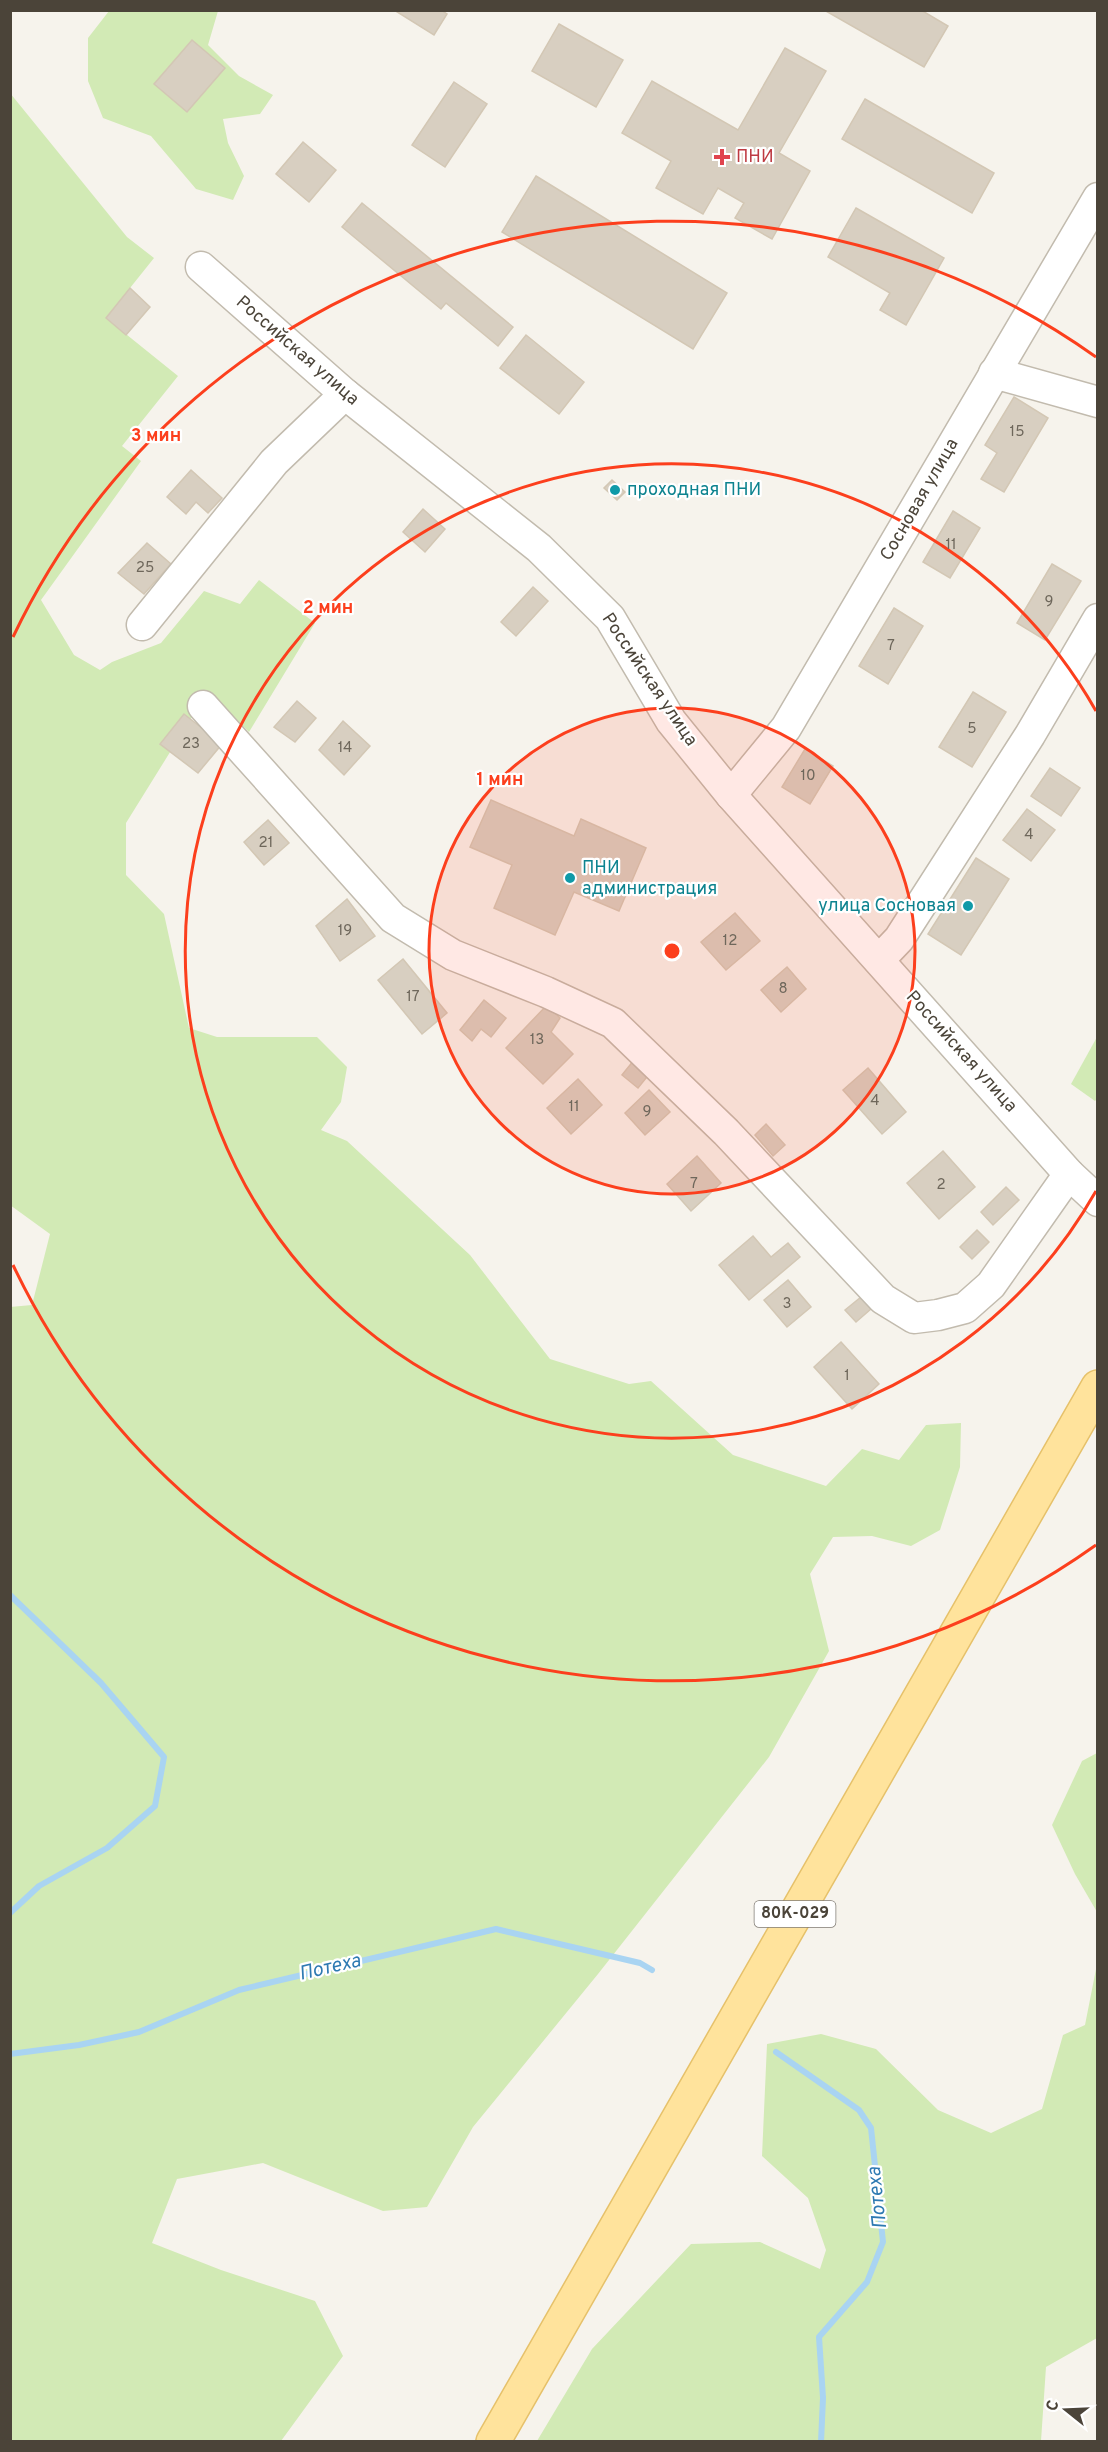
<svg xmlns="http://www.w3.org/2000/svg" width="1108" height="2452" font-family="Overpass,sans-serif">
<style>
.green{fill:#d2eab5}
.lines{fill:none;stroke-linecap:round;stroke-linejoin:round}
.stream{stroke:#a9d4f2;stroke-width:6}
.building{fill:#d8cfc1;stroke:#d3c7b4;stroke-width:1.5}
.minor-casing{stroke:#c2bbae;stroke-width:33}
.major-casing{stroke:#e6c16a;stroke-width:36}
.minor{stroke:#fff;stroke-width:30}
.major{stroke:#ffe39c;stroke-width:33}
.ring{fill:none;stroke:#fc3f1d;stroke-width:3}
.health-dot{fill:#e0444e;stroke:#fff;stroke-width:2}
.culture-dot{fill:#0f9aa8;stroke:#fff;stroke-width:2}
.labels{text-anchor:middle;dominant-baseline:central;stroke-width:4.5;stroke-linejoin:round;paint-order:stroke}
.number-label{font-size:15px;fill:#6e675b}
.shield{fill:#fff;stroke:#817c74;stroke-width:1.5}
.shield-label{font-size:16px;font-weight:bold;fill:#4b4439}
.health-label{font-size:18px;fill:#be3a42;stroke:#fff;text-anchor:start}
.street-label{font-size:18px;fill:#4b4439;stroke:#fff}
.culture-label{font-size:18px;fill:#0d838f;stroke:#fff;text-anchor:start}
.water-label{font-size:20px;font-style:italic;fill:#2e7ab2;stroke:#fff}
.centre{fill:#fc3f1d;stroke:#fff;stroke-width:3}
.ring-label{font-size:18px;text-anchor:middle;font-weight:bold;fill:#fc3f1d;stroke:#fff;stroke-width:4.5;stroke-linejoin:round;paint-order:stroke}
</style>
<rect width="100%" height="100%" fill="#f6f3ec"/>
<!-- green -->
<g class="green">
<path d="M109 11H218L208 45 239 76 273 95 260 114 223 119 228 143 244 176 233 200 196 189 151 136 103 118 88 81V38Z"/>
<path d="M10 93 127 237 154 258 106 318 178 376 122 446 141 461 41 600 74 655 100 670 112 662 161 643 204 591 240 604 259 580 315 623 249 732 208 691 126 823V875L164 914 189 1028 217 1037H317L347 1067 341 1102 321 1130 347 1141 470 1255 550 1359 629 1384 651 1381 733 1455 826 1486 862 1449 899 1460 926 1425 961 1423 960 1467 940 1530 911 1546 872 1536 833 1537 810 1574 829 1651 769 1757 598 1974 473 2127 427 2207 383 2211 263 2163 177 2179 152 2243 221 2270 315 2301 343 2356 281 2441H11L10 1307 32 1305 50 1234 10 1205Z"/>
<path d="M1097 1037 1098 1098 1095 1101 1071 1084Z"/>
<path d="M1097 1753V1912L1075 1874 1052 1825 1082 1761Z"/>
<path d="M1097 1964V2338L1046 2367 1041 2441H537L592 2349 691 2244 760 2242 820 2269 826 2250 808 2198 762 2156 767 2044 821 2034 876 2049 938 2110 991 2133 1042 2109 1063 2035 1085 2025Z"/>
</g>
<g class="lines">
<!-- stream -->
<g class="stream">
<path d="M10 1595 101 1683 164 1757 155 1806 107 1848 39 1886 10 1913"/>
<path d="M776 2052 859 2110 871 2128 883 2242 867 2282 819 2337 823 2398 821 2442"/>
<path d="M10 2054 79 2045 139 2032 239 1990 496 1929 640 1963 652 1970"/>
</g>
</g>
<!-- building -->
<g class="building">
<path d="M394 10H441L447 14 434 35Z"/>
<path d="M824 10H921L948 26 924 67Z"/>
<path d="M559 24 623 60 596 107 532 71Z"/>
<path d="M192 40 225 68 187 112 154 84Z"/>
<path d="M785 48 826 71 779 153 810 171 772 239 735 218 744 203 718 188 703 214 656 188 671 161 622 133 652 81 738 130Z"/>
<path d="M454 82 487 104 445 167 412 145Z"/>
<path d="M865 99 994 173 972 213 842 139Z"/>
<path d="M303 142 336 170 309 202 276 174Z"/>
<path d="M536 176 727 293 693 349 502 232Z"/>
<path d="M362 203 513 327 498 346 446 303 441 309 342 227Z"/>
<path d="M856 208 944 258 906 325 880 310 890 293 828 257Z"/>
<path d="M130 288 150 307 126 335 106 318Z"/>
<path d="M526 335 584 382 559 414 500 368Z"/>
<path d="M1014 397 1048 418 1004 492 981 479 997 453 985 445Z"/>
<path d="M191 470 222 498 208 513 196 502 186 514 167 497Z"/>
<path d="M612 480 625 492 617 500 604 488Z"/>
<path d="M423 509 445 529 425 552 403 532Z"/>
<path d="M953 511 980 528 950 578 923 562Z"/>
<path d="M147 543 171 564 144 594 118 573Z"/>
<path d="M1052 564 1081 581 1045 640 1017 623Z"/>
<path d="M533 587 548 601 516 636 501 622Z"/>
<path d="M894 608 923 626 888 684 859 666Z"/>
<path d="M973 692 1006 712 972 767 939 747Z"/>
<path d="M297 701 316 718 295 742 274 727Z"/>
<path d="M184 714 222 744 198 773 160 744Z"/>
<path d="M343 721 370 746 344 775 319 750Z"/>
<path d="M805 749 833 766 810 804 782 787Z"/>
<path d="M1050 768 1080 788 1061 816 1031 796Z"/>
<path d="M491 800 574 836 581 819 646 848 619 911 574 892 555 935 494 908 512 865 470 847Z"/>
<path d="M1027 809 1055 830 1031 861 1003 840Z"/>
<path d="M268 820 289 843 264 865 244 842Z"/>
<path d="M976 858 1009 879 961 955 928 934Z"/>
<path d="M347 899 375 936 340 961 316 926Z"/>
<path d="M735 913 760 941 726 970 701 942Z"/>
<path d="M403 959 447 1013 422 1034 378 980Z"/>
<path d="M787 967 806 989 781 1012 761 990Z"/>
<path d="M484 1000 506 1018 491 1037 481 1029 472 1041 460 1030Z"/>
<path d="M547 1005 560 1018 551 1032 573 1054 543 1084 506 1048Z"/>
<path d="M634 1060 650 1073 638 1088 622 1075Z"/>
<path d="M868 1068 906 1112 882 1134 843 1090Z"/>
<path d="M578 1079 602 1105 571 1134 547 1108Z"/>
<path d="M649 1090 670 1112 645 1135 625 1113Z"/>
<path d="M766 1124 785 1145 773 1156 755 1135Z"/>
<path d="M943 1151 975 1187 939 1219 907 1183Z"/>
<path d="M697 1156 721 1183 691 1211 667 1184Z"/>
<path d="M1006 1187 1019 1200 993 1225 981 1212Z"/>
<path d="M977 1230 989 1242 972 1259 960 1247Z"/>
<path d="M753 1236 771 1257 788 1243 800 1257 749 1300 719 1265Z"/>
<path d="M788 1280 811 1307 787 1327 764 1300Z"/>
<path d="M861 1297 871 1309 856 1322 845 1310Z"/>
<path d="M841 1342 879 1384 852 1409 814 1367Z"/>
</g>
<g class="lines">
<!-- minor casing -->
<g class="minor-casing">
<g id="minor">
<path d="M201 267 345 394 539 548 610 618 671 721 731 795 1069 1174 1098 1201"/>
<path d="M994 373 1098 402"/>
<path d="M142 625 274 462 345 394"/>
<path d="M203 706 393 918 453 955 546 992 613 1023 726 1132 883 1299 914 1318 938 1315 965 1308 991 1285 1069 1174"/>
<path d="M731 795 786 728 1098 198"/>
<path d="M879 960 899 939 1030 735 1098 619"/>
</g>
</g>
<!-- major casing -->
<g class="major-casing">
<path id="major" d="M493 2442 1098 1387"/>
</g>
<!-- minor -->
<use href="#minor" class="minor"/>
<!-- major -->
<use href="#major" class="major"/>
</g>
<!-- distance rings -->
<circle cx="672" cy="951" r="243" fill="#fc3f1d" fill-opacity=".12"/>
<g class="ring">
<circle cx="672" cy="951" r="243"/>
<path d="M1096 1191A487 487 0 1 1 1096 711"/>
<path d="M1096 1545A730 730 0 0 1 13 1265M13 637A730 730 0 0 1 1096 357"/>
</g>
<!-- markers -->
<path class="health-dot" d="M719 148h6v6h6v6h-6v6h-6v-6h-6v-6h6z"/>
<g class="culture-dot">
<circle cx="615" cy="490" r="6"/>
<circle cx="570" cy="878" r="6"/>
<circle cx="968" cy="906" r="6"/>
</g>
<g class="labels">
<!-- number labels -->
<g class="number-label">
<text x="1017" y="432">15</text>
<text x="951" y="545">11</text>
<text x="145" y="568">25</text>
<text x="1049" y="602">9</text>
<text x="891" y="646">7</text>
<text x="972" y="729">5</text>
<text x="191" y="744">23</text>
<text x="345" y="748">14</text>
<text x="808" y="776">10</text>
<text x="1029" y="835">4</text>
<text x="266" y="843">21</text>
<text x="345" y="931">19</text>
<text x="730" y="941">12</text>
<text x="783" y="989">8</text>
<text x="413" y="997">17</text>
<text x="537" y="1040">13</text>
<text x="875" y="1101">4</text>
<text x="574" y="1107">11</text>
<text x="647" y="1112">9</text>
<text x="694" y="1184">7</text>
<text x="941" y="1185">2</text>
<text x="787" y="1304">3</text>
<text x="847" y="1376">1</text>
</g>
<!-- shield labels -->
<rect class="shield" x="754.5" y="1901" width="81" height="26" rx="4.5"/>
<g class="shield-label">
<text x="795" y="1914">80К-029</text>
</g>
<!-- health labels -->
<g class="health-label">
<text x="736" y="157">ПНИ</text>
</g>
<!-- street labels -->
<g class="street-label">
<text transform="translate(297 351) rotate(41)">Российская улица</text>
<text transform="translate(920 500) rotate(-60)">Сосновая улица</text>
<text transform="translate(649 680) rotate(56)">Российская улица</text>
<text transform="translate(961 1052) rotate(48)">Российская улица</text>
</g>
<!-- culture labels -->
<g class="culture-label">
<text x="627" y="490">проходная ПНИ</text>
<text x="582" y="868">ПНИ<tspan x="582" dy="21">администрация</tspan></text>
<text x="956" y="906" text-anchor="end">улица Сосновая</text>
</g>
<!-- water labels -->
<g class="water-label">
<text transform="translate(330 1968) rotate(-13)">Потеха</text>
<text transform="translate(878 2198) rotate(-96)">Потеха</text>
</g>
</g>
<circle cx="672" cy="951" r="9" class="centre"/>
<g class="ring-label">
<text x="156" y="441">3 мин</text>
<text x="328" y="613">2 мин</text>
<text x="500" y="785">1 мин</text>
</g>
<!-- border -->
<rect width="1108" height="2452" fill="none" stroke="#4b4439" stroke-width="24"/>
<!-- north arrow -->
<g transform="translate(1066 2410) rotate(288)" stroke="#ffffff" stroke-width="4.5" paint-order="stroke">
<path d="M0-4.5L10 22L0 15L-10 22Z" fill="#4b4439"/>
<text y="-9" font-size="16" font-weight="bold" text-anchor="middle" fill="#4b4439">С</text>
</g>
</svg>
